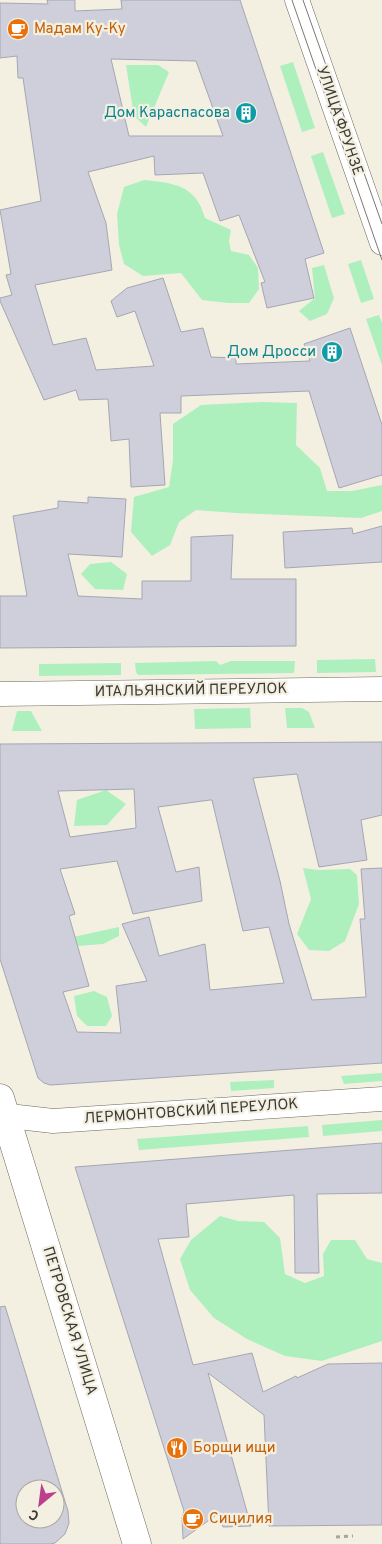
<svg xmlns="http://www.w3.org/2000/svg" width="382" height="1544" font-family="Overpass,sans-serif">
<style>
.green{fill:#adf0bd}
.building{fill:#cfcfdc;stroke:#a6a6b3;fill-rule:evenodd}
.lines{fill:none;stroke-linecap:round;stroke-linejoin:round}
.street-casing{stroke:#6c695d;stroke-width:25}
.secondary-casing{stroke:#6c695d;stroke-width:29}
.path{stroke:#a8a69c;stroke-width:3;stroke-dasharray:4 4;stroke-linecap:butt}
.street{stroke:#fff;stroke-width:24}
.secondary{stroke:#fff;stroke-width:28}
.tram{stroke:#7a7870;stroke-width:1}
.labels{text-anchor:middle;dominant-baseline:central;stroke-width:4.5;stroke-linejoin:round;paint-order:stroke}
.food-label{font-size:15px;fill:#c56008;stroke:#f3f0e2;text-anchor:start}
.culture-label{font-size:15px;fill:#0d838f;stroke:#f3f0e2;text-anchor:end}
.street-label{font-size:15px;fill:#3b3a35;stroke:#f3f0e2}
</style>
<rect width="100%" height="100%" fill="#f3f0e2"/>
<!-- green -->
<g class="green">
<path d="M293 62 315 128 302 132 280 66Z"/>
<path d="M126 65H158L169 72 146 127 134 116Z"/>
<path d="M323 152 345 214 332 218 311 156Z"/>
<path d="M144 180C174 183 196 185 205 218L231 230 229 241 231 251 249 255 258 268 259 289 249 303H228L202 300 181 273 143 276 124 264 119 245 117 214 124 187Z"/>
<path d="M361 260 374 299 361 303 348 264Z"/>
<path d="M324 265 334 298 327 314 310 321 299 311 315 298 312 268Z"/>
<path d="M379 315 382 323V365L366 319Z"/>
<path d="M262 402 297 403 296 445 320 468 327 491H352L382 485V511L361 518 235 513 196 510 179 522 170 545 152 556 131 532 134 497 169 487 173 460V424L201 405Z"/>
<path d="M111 562 127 574 123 590 95 589 81 574 90 564Z"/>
<path d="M375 659 376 672 317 673V660Z"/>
<path d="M216 661 220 665 231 661H295L294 673 138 675 136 672 135 663Z"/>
<path d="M121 663V675L39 676V664Z"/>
<path d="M250 708 251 728 195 729 194 709Z"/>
<path d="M285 708H302L309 712 315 728H287Z"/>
<path d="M17 711H31L42 731H12Z"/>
<path d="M106 790 126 804 107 825 74 826 77 800Z"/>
<path d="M303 868 319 870 350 869 357 875 359 904 345 941 329 951 309 950 297 934 311 899Z"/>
<path d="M119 927V936L103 944 78 946 16 965 73 937Z"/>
<path d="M94 991 107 997 112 1016 106 1026H87L77 1016 74 996Z"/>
<path d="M382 1073V1081L344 1084 341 1076Z"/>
<path d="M274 1080V1088L231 1091 230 1082Z"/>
<path d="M382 1120V1131L323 1136 322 1125Z"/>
<path d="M308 1126 309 1137 139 1150 137 1139Z"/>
<path d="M220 1216 238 1221 264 1222 280 1238 285 1274 305 1283 324 1276 323 1254 331 1240H355L367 1259 382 1263V1341L322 1361 285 1356 247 1339 214 1318 190 1290 180 1259 191 1240Z"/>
</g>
<!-- building -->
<g class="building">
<path d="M47 0H75V11L122 9 121 0H240L324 253 305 259 314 298 267 308 261 283 265 282 239 215 220 221 203 173 155 175 154 156 88 172 106 223 112 270 35 285 53 345 86 338 96 370 154 366 135 311 117 317 111 301 127 288 163 278 181 332 203 328 211 357 236 358V364L310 361 304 344 350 328 382 425V475L339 488 309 391 181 396V413H160L165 485 131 487 129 439 111 441 108 399 79 400 76 390 44 400 0 301V298L12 295 6 275 11 274 0 210 41 201 23 78H18L17 56 0 58V3L48 4ZM111 59 196 61 223 136H129Z"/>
<path d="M88 497 126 499 122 557 68 554 78 596 142 599V581H191V537L233 535 231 579H296V646L0 648V596H27L13 516 58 508V501L88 503Z"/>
<path d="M382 526V562L285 568 283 532 352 528 353 534Z"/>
<path d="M382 742V815L361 820 367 860 319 867 297 774 253 778 280 881 289 924 312 1000 366 997 360 919H365L361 869 382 868V1063L50 1085 44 1083 38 1078 0 959V744ZM134 789 136 828 70 837 58 791ZM210 800H212L243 931 269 927 284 983 210 990 205 944 159 956 149 917 122 924 147 981 116 986 121 1033 77 1032 63 992 89 986 69 916 75 914 60 869 117 861 133 914 202 901 199 867 176 872 158 807Z"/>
<path d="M382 1143V1193L317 1194 319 1273H295L294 1195 186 1204 189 1237 158 1239 193 1365 252 1353 263 1392 296 1376 297 1378 328 1364 382 1363V1525L269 1526 264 1415 208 1373 251 1526 223 1527 219 1513 183 1539 182 1518 184 1511 75 1167Z"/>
<path d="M5 1306 68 1511 69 1523 65 1534 55 1543 50 1544H0V1307ZM25 1489H55V1519H25Z"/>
</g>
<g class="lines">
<!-- street casing -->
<g class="street-casing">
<g id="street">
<path d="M297 0 382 243"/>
<path d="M0 694 382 689"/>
<path d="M0 1115 53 1121 382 1099"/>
</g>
</g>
<!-- secondary casing -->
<g class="secondary-casing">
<path id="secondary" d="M0 1098 137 1544"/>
</g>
<!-- path -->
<path class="path" d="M336 1537 353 1536"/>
<!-- street -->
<use href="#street" class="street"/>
<!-- secondary -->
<use href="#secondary" class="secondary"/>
<!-- tram -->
<g class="tram">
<path d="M292 0 382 260"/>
<path d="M303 0 382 224"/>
</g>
</g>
<!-- icons -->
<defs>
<g id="cafe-disc" transform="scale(1.125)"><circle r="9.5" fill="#e8710a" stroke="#f3f0e2"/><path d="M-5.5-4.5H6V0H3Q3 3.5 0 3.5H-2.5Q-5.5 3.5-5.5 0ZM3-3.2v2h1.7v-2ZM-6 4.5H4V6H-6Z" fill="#fff"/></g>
<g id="building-disc" transform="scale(1.125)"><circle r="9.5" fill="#0f9aa8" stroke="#f3f0e2"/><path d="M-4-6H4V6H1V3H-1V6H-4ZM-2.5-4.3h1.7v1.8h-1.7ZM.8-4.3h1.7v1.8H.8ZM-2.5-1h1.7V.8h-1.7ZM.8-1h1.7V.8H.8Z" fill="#fff"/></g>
<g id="restaurant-disc" transform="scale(1.125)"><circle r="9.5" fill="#e8710a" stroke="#f3f0e2"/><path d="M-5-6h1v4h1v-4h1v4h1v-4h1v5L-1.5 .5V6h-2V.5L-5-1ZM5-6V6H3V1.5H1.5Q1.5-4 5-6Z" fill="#fff"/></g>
</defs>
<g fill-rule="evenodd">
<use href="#cafe-disc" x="18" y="29"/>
<use href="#building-disc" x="246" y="113"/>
<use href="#building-disc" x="332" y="352"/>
<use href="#restaurant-disc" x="177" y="1448"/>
<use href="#cafe-disc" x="193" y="1519"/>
</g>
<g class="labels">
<!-- food labels -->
<g class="food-label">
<text x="34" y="29">Мадам Ку-Ку</text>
<text x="193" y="1448">Борщи ищи</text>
<text x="209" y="1519">Сицилия</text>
</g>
<!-- culture labels -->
<g class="culture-label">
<text x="230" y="113">Дом Караспасова</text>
<text x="316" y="352">Дом Дросси</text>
</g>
<!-- street labels -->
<g class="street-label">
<text transform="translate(339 121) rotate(71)">УЛИЦА ФРУНЗЕ</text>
<text transform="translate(191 691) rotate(-1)">ИТАЛЬЯНСКИЙ ПЕРЕУЛОК</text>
<text transform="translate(191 1112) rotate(-4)">ЛЕРМОНТОВСКИЙ ПЕРЕУЛОК</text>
<text transform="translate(69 1321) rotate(73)">ПЕТРОВСКАЯ УЛИЦА</text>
</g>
</g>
<!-- north arrow -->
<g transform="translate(40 1504) rotate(209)"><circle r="24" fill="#f3f0e2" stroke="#a9a79d"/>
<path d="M0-4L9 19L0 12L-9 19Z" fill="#bc3e8c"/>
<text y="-8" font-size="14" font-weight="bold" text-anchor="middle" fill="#3b3a35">С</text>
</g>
</svg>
